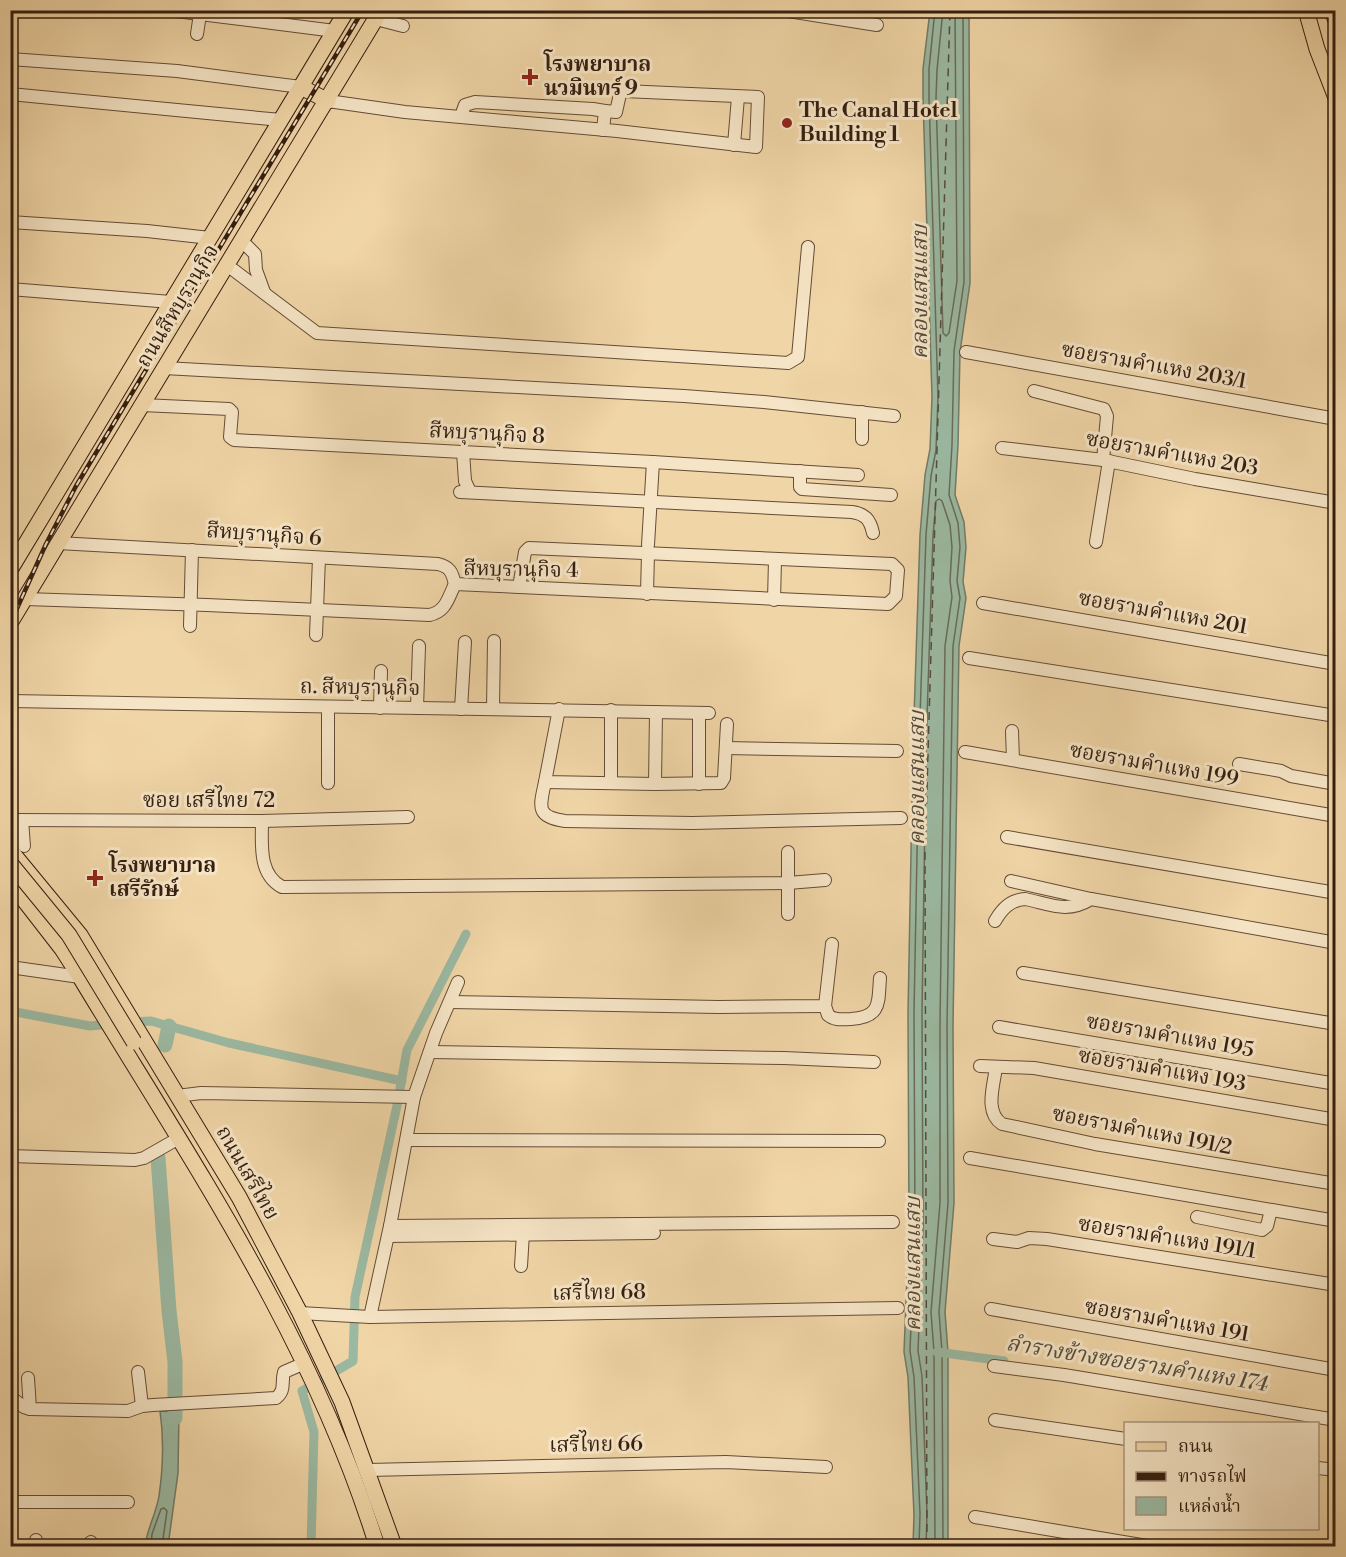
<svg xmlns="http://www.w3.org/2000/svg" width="1346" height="1557" font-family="'Libre Bodoni','Noto Serif Thai',serif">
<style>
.water{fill:#9bb9a2;stroke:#727b68;stroke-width:1.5}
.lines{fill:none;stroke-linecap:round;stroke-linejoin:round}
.shore{stroke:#686c59;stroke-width:1.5}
.canal{stroke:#9bb9a2;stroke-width:9}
.river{stroke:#9bb9a2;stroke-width:15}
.ferry{stroke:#544c3c;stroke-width:1.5;stroke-dasharray:8 6;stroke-linecap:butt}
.minor-casing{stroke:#644c36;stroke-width:14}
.major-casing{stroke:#351e10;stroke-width:17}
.minor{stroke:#f5e4c5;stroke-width:12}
.major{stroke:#f0d5a6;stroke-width:15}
.rail-casing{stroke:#351e10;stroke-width:4.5}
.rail{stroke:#f5e4c5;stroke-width:2;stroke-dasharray:7;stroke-linecap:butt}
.major-bridge-casing{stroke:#351e10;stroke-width:17;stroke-linecap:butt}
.major-bridge{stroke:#f0d5a6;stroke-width:15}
.poi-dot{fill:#8f2418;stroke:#f5e4c5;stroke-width:2}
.labels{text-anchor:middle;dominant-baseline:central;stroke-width:6;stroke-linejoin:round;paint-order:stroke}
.poi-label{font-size:21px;font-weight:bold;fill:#351e10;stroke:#f5e4c5;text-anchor:start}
.street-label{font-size:21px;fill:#351e10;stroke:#f5e4c5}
.water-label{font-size:22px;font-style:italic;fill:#544c3c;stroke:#f5e4c5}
</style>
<rect width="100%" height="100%" fill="#f0d5a6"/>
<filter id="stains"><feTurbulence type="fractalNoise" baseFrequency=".00333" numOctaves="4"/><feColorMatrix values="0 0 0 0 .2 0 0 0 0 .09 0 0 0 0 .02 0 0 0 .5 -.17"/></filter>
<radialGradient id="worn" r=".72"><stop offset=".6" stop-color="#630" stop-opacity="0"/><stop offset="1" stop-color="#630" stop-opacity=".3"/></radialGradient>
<!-- water -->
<g class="water">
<path d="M969 11 970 283 960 352 958 445 955 495 964 522 966 547 963 582 966 598 959 646 953 1026 954 1203 945 1312 948 1352V1546H913L914 1515 908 1377 904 1352 909 1226 908 1013 913 747 920 535 925 475 930 449 932 397 923 98V69L930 11Z"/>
<path d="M160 1411 179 1412 178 1473 168 1546H145C147 1529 156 1514 159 1496 163 1468 164 1439 160 1411Z"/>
</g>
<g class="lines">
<!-- shore -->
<g class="shore">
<path d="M943 10 937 70 936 98 943 333 946 336 949 333 957 281 955 10"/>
<path d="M151 1546 152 1534 161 1509 164 1508 167 1511 162 1546"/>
<path d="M919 1546 920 1514 914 1377 910 1351 915 1226 914 1013 919 748 926 535 931 476 936 450 938 397 929 98V69L935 10"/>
<path d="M926 1546 927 1514 922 1376 918 1351 923 1226 922 1013 926 748 933 536 936 501 939 499 942 501 950 525 952 547 950 581 952 597 945 646 940 1026V1203L931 1312 934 1352 935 1546"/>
<path d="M943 1546 942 1352 939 1312 948 1203 947 1026 953 646 960 598 957 581 960 547 958 523 949 495 952 445 954 351 964 282 963 10"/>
</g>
<!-- canal -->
<g class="canal">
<path d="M10 1011 90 1026 112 1024"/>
<path d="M131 1022 151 1021 229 1043 402 1081"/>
<path d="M400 1089 407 1050 466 934"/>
<path d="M937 1352 1004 1361"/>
<path d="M311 1546 314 1432 302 1391 353 1361 355 1297 398 1101"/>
</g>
<!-- river -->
<g class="river">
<path d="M165 1045 169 1026"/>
<path d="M158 1158 169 1311 175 1362V1418"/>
</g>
<!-- ferry -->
<path class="ferry" d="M927 1546 925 855 950 10"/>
<!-- minor casing -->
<g class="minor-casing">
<g id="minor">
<path d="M169 10 200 14"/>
<path d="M782 10 877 25"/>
<path d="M376 19 403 26"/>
<path d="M197 34 200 14 335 31"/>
<path d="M10 59 177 71 301 87"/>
<path d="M10 94 281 120"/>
<path d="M328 101 405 112 617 131 756 147 758 97 624 91 620 94 616 112 605 111"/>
<path d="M461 116 465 105 475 102 593 109 605 111 603 130"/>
<path d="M734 145 738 97"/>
<path d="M10 222 147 231 210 238"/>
<path d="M242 241 255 254 256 270 264 292"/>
<path d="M227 265 317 333 788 363 798 357 808 247"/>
<path d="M10 289 171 302"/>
<path d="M966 352 1336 419"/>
<path d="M164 368 684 396 764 402 894 416"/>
<path d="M1034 391 1104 409 1107 416 1103 460"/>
<path d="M142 405 229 409 232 412 230 437 234 440 653 462 858 475"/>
<path d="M862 412V439"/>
<path d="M1002 448 1103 460 1195 479 1336 503"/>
<path d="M463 452 465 481 470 492"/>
<path d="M800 471V487L802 489 891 495"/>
<path d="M460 492 852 512C865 514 870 519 873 533"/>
<path d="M1096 542 1109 461"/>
<path d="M58 543 438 564C450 567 452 572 455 584"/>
<path d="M648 545 653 462"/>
<path d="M647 594 648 553"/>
<path d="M25 599 207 605 429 615C446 612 448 598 455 584L888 604 896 596 898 570 892 564 529 548 525 552 519 587"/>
<path d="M774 600 775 560"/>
<path d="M983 603 1336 664"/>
<path d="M190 626 192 550"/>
<path d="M316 635 319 558"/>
<path d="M969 658 1336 716"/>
<path d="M10 701 709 713"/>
<path d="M328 707V783"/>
<path d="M380 708 381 671"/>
<path d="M417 708 419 646"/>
<path d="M461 709 465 642"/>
<path d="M493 709 494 641"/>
<path d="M559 709 545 782 655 784 721 783 724 778 727 724"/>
<path d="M699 713V784"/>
<path d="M1012 731 1013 760"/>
<path d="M726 748 897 751"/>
<path d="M965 752 1336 816"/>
<path d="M1239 764 1281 771 1291 776 1336 784"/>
<path d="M545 782C540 806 535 817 565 821L693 823 901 818"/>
<path d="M611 783V710"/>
<path d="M655 784 656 712"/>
<path d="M10 820 262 821 408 817"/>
<path d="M22 820 24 846"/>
<path d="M262 821C262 844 258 874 282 887L788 883 825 880"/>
<path d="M1007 837 1336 893"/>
<path d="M788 852V914"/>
<path d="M1011 881 1091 899 1336 943"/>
<path d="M995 921C1002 909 1010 900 1025 899 1050 904 1067 914 1091 899"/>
<path d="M10 967 80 977"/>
<path d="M1023 973 1336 1024"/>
<path d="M450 1002 718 1007 825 1006 832 944"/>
<path d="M825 1006 828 1015C835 1021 843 1019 851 1019 882 1017 878 1002 880 978"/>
<path d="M999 1027 1336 1084"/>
<path d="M430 1052 784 1058 874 1062"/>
<path d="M980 1066 1034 1068 1336 1120"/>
<path d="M996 1067C994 1085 984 1112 1002 1124L1095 1144 1336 1184"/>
<path d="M177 1096 201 1093 414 1097"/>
<path d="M407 1140 879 1141"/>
<path d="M10 1156 135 1160 144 1158 179 1138"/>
<path d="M970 1158 1336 1221"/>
<path d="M1197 1217 1262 1230 1267 1226 1271 1210"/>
<path d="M390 1226 893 1222"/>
<path d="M388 1236 654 1233"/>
<path d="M993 1239 1017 1242 1029 1238 1047 1239 1336 1285"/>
<path d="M521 1266 523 1233"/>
<path d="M991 1309 1336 1370"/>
<path d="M300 1313 370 1317 898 1308"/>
<path d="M370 1317 390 1226 414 1097 436 1033 458 982"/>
<path d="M994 1366 1064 1375 1336 1420"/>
<path d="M138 1372 142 1406"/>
<path d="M28 1378 30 1409"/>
<path d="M10 1397 24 1407 30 1409 128 1411 142 1406 153 1405 276 1398C286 1390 281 1383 284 1372L305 1363"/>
<path d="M995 1420 1126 1439"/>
<path d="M1318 1468 1336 1470"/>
<path d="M368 1470 726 1462 826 1467"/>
<path d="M10 1502H128"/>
<path d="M975 1517 1147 1546"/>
<path d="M36 1546V1540"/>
<path d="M90 1546 91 1542"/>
</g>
</g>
<!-- major casing -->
<g class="major-casing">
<g id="major">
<path d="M1306 10 1317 49 1336 98"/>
<path d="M1332 10 1336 21"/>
<path d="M301 87 328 101"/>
<path d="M10 570 347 10"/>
<path d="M10 623 381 10"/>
<path d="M10 850 80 935 239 1197 300 1313 342 1402 394 1546"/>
<path d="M10 882 62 949 80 977C191 1161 313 1338 377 1546"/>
</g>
</g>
<!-- minor -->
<use href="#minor" class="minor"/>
<!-- major -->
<use href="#major" class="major"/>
<!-- rail casing -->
<g class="rail-casing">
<path id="rail" d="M10 624 46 544 76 486 363 10"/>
</g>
<!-- rail -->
<use href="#rail" class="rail"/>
<!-- major-bridge casing -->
<g class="major-bridge-casing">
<path id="major-bridge" d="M10 863 69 935 134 1042"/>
</g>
<!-- major-bridge -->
<use href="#major-bridge" class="major-bridge"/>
</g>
<!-- markers -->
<g class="poi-dot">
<path d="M527 68h6v6h6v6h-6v6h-6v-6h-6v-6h6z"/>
<circle cx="787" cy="123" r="6"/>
<path d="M92 869h6v6h6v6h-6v6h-6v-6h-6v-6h6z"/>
</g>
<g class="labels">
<!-- poi labels -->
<g class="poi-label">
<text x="544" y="65">โรงพยาบาล<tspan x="544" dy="24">นวมินทร์ 9</tspan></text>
<text x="799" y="111">The Canal Hotel<tspan x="799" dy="24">Building 1</tspan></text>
<text x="109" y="866">โรงพยาบาล<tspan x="109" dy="24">เสรีรักษ์</tspan></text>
</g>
<!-- street labels -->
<g class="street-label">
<text transform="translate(178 306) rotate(-59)">ถนนสีหบุรานุกิจ</text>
<text transform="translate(1154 366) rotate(10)">ซอยรามคำแหง 203/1</text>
<text transform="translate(487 434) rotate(3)">สีหบุรานุกิจ 8</text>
<text transform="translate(1172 454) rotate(10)">ซอยรามคำแหง 203</text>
<text transform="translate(264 535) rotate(4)">สีหบุรานุกิจ 6</text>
<text transform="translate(521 570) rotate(1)">สีหบุรานุกิจ 4</text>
<text transform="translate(1163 613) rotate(10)">ซอยรามคำแหง 201</text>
<text transform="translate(360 688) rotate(1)">ถ. สีหบุรานุกิจ</text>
<text transform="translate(1154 765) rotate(10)">ซอยรามคำแหง 199</text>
<text x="209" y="801">ซอย เสรีไทย 72</text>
<text transform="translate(1170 1036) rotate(10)">ซอยรามคำแหง 195</text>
<text transform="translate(1162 1070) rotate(10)">ซอยรามคำแหง 193</text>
<text transform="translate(1142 1131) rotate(11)">ซอยรามคำแหง 191/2</text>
<text transform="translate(247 1173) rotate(60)">ถนนเสรีไทย</text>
<text transform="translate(1167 1238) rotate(9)">ซอยรามคำแหง 191/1</text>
<text transform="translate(599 1293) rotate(-1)">เสรีไทย 68</text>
<text transform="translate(1167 1321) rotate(10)">ซอยรามคำแหง 191</text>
<text transform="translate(596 1445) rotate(-1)">เสรีไทย 66</text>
</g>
<!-- water labels -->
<g class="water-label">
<text transform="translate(920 292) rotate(-90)">คลองแสนแสบ</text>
<text transform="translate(917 778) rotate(-90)">คลองแสนแสบ</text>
<text transform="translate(913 1264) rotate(-90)">คลองแสนแสบ</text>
<text transform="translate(1137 1364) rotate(9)">ลำรางข้างซอยรามคำแหง 174</text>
</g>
</g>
<!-- margin -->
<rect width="1346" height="1557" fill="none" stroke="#f0d5a6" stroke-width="36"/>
<rect x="12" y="12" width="1322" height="1533" fill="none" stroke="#351e10" stroke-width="3"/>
<rect x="18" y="18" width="1310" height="1521" fill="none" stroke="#351e10" stroke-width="1.5"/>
<!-- legend -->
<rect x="1124" y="1422" width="195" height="108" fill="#f5e4c5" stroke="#a8957d" stroke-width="1.5"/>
<rect x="1136" y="1442" width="30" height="9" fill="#f0d5a6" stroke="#a8957d" stroke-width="1.5"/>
<text x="1178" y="1452" font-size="18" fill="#351e10">ถนน</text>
<rect x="1136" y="1472" width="30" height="9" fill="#351e10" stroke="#a8957d" stroke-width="1.5"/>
<text x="1178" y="1482" font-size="18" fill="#351e10">ทางรถไฟ</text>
<rect x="1136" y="1497" width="30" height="18" fill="#9bb9a2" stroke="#a8957d" stroke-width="1.5"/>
<text x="1178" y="1512" font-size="18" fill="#351e10">แหล่งน้ำ</text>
<rect width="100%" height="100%" filter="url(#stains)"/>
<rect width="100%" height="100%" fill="url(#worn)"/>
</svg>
